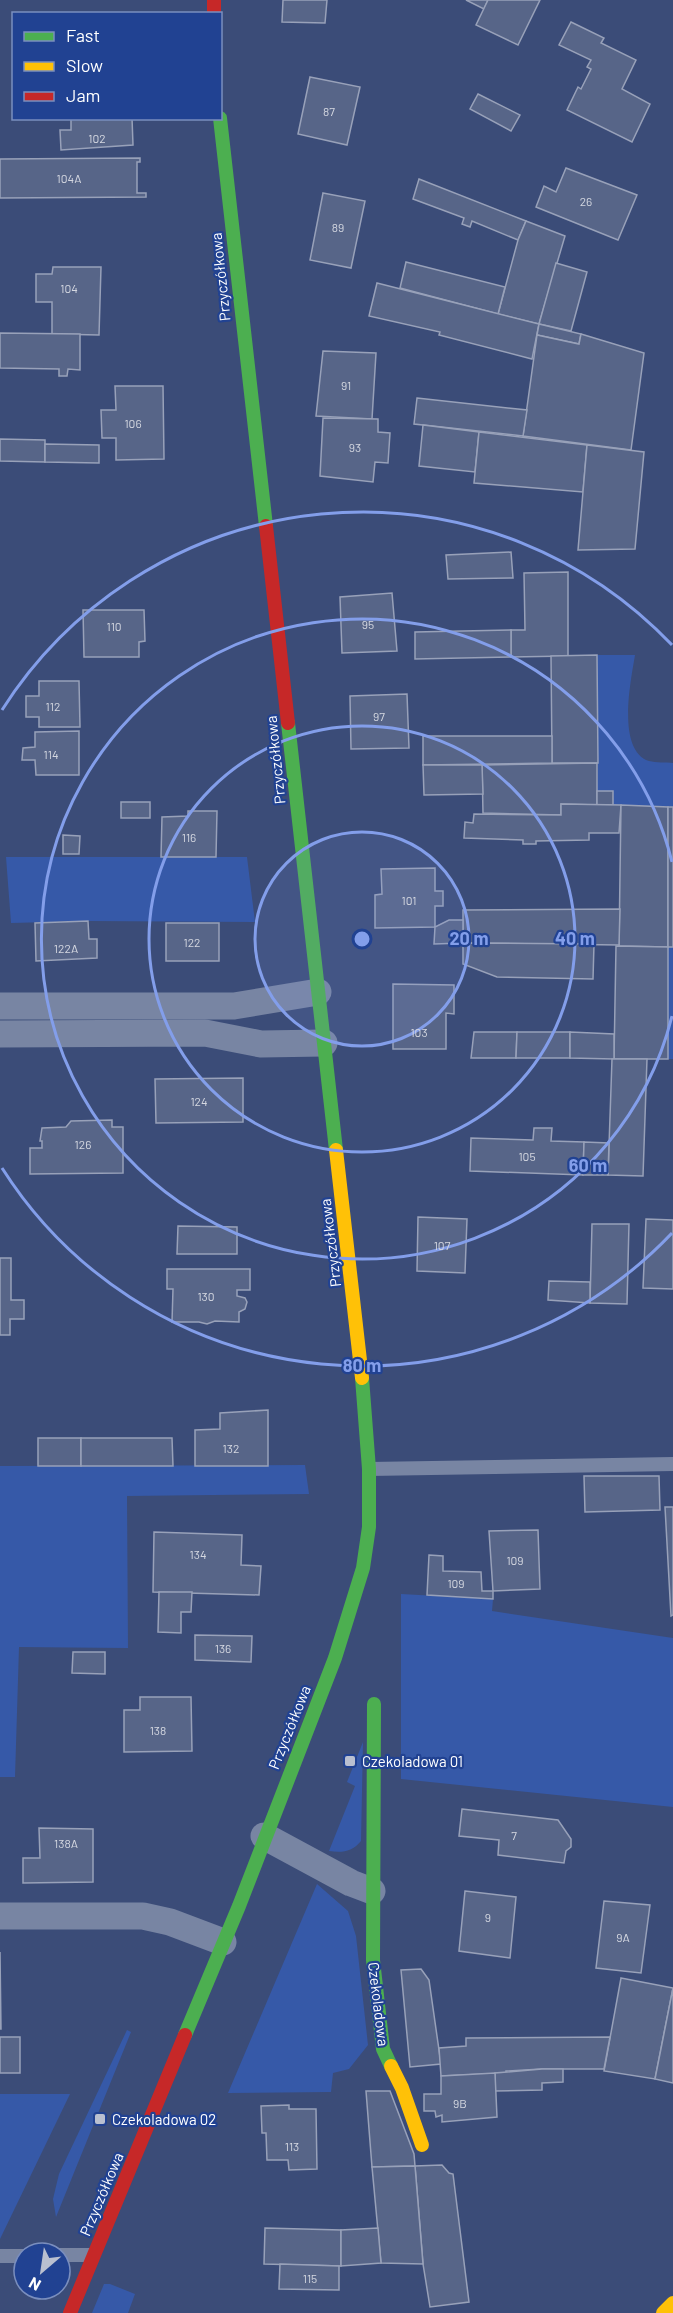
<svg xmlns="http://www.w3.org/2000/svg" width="673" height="2313" font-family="Barlow,sans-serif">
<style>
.green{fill:#3659a8}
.building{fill:#576588;stroke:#98a1b9;stroke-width:1.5}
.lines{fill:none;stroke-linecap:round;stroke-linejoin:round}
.lane{stroke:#7885a3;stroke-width:14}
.street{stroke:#7885a3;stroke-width:27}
.fast{stroke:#4caf50;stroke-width:14}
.slow{stroke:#ffc107;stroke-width:14}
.jam{stroke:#c62828;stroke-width:14}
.ring{fill:none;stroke:#839eea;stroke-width:3}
.poi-dot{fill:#bac0d0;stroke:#214292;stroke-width:2}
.labels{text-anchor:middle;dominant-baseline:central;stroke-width:4.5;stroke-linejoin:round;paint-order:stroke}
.number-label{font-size:12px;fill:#d5d8e1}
.street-label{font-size:15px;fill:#fff;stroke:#214292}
.poi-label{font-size:15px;fill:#fff;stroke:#214292;text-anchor:start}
.centre{fill:#839eea;stroke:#214292;stroke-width:3}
.ring-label{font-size:18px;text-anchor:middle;font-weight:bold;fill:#839eea;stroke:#214292;stroke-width:4.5;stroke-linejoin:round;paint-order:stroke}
</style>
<rect width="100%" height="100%" fill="#3b4c78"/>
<!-- green -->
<g class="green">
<path d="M597 655H635C631 680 616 750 649 761 656 763 666 762 673 763V807L613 805V791H597L598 763Z"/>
<path d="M6 857H247L255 922 88 921 11 923Z"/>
<rect x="668" y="947" width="5" height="112"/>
<path d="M305 1465 309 1494 127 1496 128 1648 19 1647 15 1777H0V1466Z"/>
<path d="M401 1594 493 1599 492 1611 673 1638V1807L401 1779Z"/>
<path d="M363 1742 361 1841C352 1852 342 1853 329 1851L355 1786 347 1782Z"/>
<path d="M317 1884 348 1911 356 1936 368 2045 349 2069 333 2073 331 2092 228 2093Z"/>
<path d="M127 2030 131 2032 56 2217 53 2199 59 2174Z"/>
<path d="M0 2094H70L0 2239Z"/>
<path d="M104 2284H110L135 2294 128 2313H92Z"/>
</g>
<!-- building -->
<g class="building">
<path d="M283 0H327L325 23 282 22Z"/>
<path d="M466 0H488L484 9Z"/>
<path d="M488 0H540L518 45 476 25Z"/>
<path d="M571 22 604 38 601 43 636 60 622 89 650 104 632 142 567 110 578 87 581 89 591 69 587 67 591 60 559 45Z"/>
<path d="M310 77 360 87 347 145 298 134Z"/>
<path d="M478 94 520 115 511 131 470 109Z"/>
<path d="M71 118H132L133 145 61 150 60 130H71Z"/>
<path d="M140 158V162H137V193H146V197L0 198V159Z"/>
<path d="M566 168 637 195 618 240 536 207 544 186 556 192Z"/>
<path d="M419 179 526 221 518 240 472 221 470 227 462 224 464 218 413 199Z"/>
<path d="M323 193 365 201 351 268 310 260Z"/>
<path d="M526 221 565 236 539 324 498 314 518 240Z"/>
<path d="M406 262 505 287 498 314 400 288Z"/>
<path d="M556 263 587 272 571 331 539 324Z"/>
<path d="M53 267H101L99 335 52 334V302H36V274H52Z"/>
<path d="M377 283 539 324 532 359 439 335 440 332 369 316Z"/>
<path d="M539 324 581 334 579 344 537 335Z"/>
<path d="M0 333 80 334V370L68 369 67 376H59V369L0 368Z"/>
<path d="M581 334 644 353 631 450 523 436 537 335 579 344Z"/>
<path d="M323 351 376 353 372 419 316 416Z"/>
<path d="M115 386H163L164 459 116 460V438H102L101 410H116Z"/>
<path d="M417 398 527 410 523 436 414 424Z"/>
<path d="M323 418 378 419V432L390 433 388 463 375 462 373 482 320 476Z"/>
<path d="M423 425 479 432 475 472 419 466Z"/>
<path d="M479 432 587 445 583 492 474 483Z"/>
<path d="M0 439 45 440V462L0 461Z"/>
<path d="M45 444 99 445V463L45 462Z"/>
<path d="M587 445 644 452 635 549 578 550Z"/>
<path d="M511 552 513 578 448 579 446 555Z"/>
<path d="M568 572V656L511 657V630H525L524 573Z"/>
<path d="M392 593 397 651 342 653 340 597Z"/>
<path d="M83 610H144L145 641 139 642V657H84Z"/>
<path d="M511 630V657L415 659V632Z"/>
<path d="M597 655 598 763H552L551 656Z"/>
<path d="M39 681H79L80 727H39V717H26V696H39Z"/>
<path d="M407 694 409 748 351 749 350 696Z"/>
<path d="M79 731V775H36L35 760H22L23 748 35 747V732Z"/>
<path d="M423 736H552V763L423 765Z"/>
<path d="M597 763V805L561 804V815L483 813 482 765Z"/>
<path d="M423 765H482L483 794 424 795Z"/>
<rect x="597" y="791" width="16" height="14"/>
<rect x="121" y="802" width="29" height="16"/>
<path d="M561 804 621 805 619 833H589V840L536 841V844H523V840L464 838 465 822 473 823 474 814 561 815Z"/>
<path d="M621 805 668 807V947L619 946Z"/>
<rect x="668" y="807" width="5" height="140"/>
<path d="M188 811H217L216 857H161L162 817 188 816Z"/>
<path d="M63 835 80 836 79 854H63Z"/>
<path d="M435 868V891H443V906H435V927L375 928V895L382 894 381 869Z"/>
<path d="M620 909 619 945 463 943V910Z"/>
<path d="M449 920H463V943L434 944 435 927Z"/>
<path d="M88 921 89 939H97V958L36 961 35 923Z"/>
<rect x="166" y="923" width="53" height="38"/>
<path d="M463 943 594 944 593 979 497 977 463 964Z"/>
<path d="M616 946 668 947V1059H614Z"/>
<path d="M393 984 454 985V1014L446 1013V1049H393Z"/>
<path d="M474 1032H517L516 1058H471Z"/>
<path d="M517 1032H570V1058H516Z"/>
<path d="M570 1032 614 1034V1059L570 1058Z"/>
<path d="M612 1059H647L643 1176 608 1175Z"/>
<path d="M243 1078V1122L156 1123 155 1079Z"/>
<path d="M112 1120V1127H123V1173L30 1174V1148H42V1141H40L42 1128 66 1127 71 1121Z"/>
<path d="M534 1128H552L551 1141 584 1142 583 1175 470 1171 471 1138 533 1140Z"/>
<path d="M584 1142 609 1143 608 1175H583Z"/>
<path d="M418 1217 467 1219 465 1273 417 1271Z"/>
<path d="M646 1219 673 1220V1289L643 1288Z"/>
<path d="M592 1224H629L627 1304 590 1303Z"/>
<path d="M178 1226 237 1227V1254H177Z"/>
<path d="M0 1258H11V1300H24V1319H10V1335H0Z"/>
<path d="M167 1269H250V1290H237V1296L245 1298 247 1302 245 1309 239 1312V1322L215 1321 207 1324 199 1322H172L173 1289H167Z"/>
<path d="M549 1281 590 1282V1303L548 1300Z"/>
<path d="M268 1410V1466H195V1430L220 1429V1413Z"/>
<rect x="38" y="1438" width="43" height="28"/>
<path d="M81 1438H172L173 1466H81Z"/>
<path d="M584 1476H659L660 1510 585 1512Z"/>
<path d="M665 1507H673V1615L671 1616Z"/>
<path d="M538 1530 540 1589 493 1591 489 1531Z"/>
<path d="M154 1532 242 1535 241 1565 261 1566 259 1595 153 1592Z"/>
<path d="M429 1555 443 1556V1571L481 1572 482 1591H493V1599L427 1595Z"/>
<path d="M159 1592H192L191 1612H181V1633L158 1632Z"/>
<path d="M195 1635 252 1636 251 1662 195 1660Z"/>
<path d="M73 1652H105V1674L72 1673Z"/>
<path d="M140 1697H191L192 1751 124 1752V1710H140Z"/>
<path d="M462 1809 558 1820 571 1839V1847L566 1851 564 1863 498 1855 499 1840 459 1836Z"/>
<path d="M39 1828 93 1829V1882L23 1883V1858H40Z"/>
<path d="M465 1891 516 1897 510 1958 459 1951Z"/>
<path d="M604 1901 650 1905 641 1973 596 1968Z"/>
<path d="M0 1952 1 2029H0Z"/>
<path d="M421 1969 429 1980 441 2064 410 2067 401 1970Z"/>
<path d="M621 1978 673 1988 655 2079 604 2071Z"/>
<path d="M673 1988V2083L655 2079Z"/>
<rect x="0" y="2037" width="20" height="36"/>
<path d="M610 2037 604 2069H542L506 2071V2073L441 2076 439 2048 466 2046V2038Z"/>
<path d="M542 2069H563V2082L542 2083V2090L495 2091V2073Z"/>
<path d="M495 2073 497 2117 442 2122V2115L436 2117 435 2111H424V2094H441V2076Z"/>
<path d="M366 2091H390L414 2154 415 2166 372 2167Z"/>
<path d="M289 2105V2109H316L317 2169 289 2170 288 2160H267L266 2133H262L261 2106Z"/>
<path d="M442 2165 449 2173 453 2174 469 2302 430 2307 423 2264 415 2166Z"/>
<path d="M415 2166 423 2264 381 2263 372 2167Z"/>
<path d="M265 2228 341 2230V2266L264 2264Z"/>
<path d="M378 2228 381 2263 341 2266V2230Z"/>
<path d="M280 2264 339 2266V2290L279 2289Z"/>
</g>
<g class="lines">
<!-- lane -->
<g class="lane">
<path d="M369 1469 673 1464"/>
<path d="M60 2255H92"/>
<path d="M0 2256H24"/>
</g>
<!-- street -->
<g class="street">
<path d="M0 1006H234L318 992"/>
<path d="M0 1034 205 1033 261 1044 324 1043"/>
<path d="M264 1836 351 1883 372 1891"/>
<path d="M0 1916H143L170 1922 223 1942"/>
</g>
<!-- fast -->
<g class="fast">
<path d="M220 118 266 526"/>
<path d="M288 723 336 1150"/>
<path d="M374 1704 373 1960 383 2049 391 2066"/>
<path d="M185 2035 239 1906 335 1658 363 1568 369 1527V1469L362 1378"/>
</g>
<!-- slow -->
<g class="slow">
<path d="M336 1150 362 1378"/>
<path d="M391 2066 402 2088 422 2145"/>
<path d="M663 2313 673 2303"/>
</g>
<!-- jam -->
<g class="jam">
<path d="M214 0V14"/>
<path d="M266 526 288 723"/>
<path d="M70 2313 185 2035"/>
</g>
</g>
<!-- distance rings -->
<circle cx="362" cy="939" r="107" fill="#839eea" fill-opacity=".12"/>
<g class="ring">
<circle cx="362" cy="939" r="107"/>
<circle cx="362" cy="939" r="213"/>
<path d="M672 1016A320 320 0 1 1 672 862"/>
<path d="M672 1233A427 427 0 0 1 2 1168M2 710A427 427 0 0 1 672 645"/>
</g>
<!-- markers -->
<g class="poi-dot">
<rect x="344" y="1755" width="12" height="12" rx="3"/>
<rect x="94" y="2113" width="12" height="12" rx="3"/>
</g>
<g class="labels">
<!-- number labels -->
<g class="number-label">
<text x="329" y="111">87</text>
<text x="97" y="138">102</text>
<text x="69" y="178">104A</text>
<text x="586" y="201">26</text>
<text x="338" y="227">89</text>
<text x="69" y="288">104</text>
<text x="346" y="385">91</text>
<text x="133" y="423">106</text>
<text x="355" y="447">93</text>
<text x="368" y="624">95</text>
<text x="114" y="626">110</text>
<text x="53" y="706">112</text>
<text x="379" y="716">97</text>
<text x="51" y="754">114</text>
<text x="189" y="837">116</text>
<text x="409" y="900">101</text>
<text x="192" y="942">122</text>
<text x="66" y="948">122A</text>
<text x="419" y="1032">103</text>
<text x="199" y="1101">124</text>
<text x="83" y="1144">126</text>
<text x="527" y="1156">105</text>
<text x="442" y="1245">107</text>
<text x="206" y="1296">130</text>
<text x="231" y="1448">132</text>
<text x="198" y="1554">134</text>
<text x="515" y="1560">109</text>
<text x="456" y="1583">109</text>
<text x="223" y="1648">136</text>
<text x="158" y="1730">138</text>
<text x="514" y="1835">7</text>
<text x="66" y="1843">138A</text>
<text x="488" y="1917">9</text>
<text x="623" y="1937">9A</text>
<text x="460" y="2103">9B</text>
<text x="292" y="2146">113</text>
<text x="310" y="2278">115</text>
</g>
<!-- street labels -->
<g class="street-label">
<text transform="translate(220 277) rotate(-96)">Przyczółkowa</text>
<text transform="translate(275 760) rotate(-96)">Przyczółkowa</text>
<text transform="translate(330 1243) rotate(-97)">Przyczółkowa</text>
<text transform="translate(289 1727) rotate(-68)">Przyczółkowa</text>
<text transform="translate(379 2004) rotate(83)">Czekoladowa</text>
<text transform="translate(101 2194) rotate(-67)">Przyczółkowa</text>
</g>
<!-- poi labels -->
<g class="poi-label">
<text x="362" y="1761">Czekoladowa 01</text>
<text x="112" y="2119">Czekoladowa 02</text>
</g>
</g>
<circle cx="362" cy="939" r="9" class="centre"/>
<g class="ring-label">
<text x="469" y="945">20 m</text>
<text x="575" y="945">40 m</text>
<text x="588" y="1172">60 m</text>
<text x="362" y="1372">80 m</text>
</g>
<!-- legend -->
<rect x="12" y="12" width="210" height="108" fill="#214292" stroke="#7a8ebe" stroke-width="1.5"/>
<rect x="24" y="32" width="30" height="9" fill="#4caf50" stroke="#7a8ebe" stroke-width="1.5"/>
<text x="66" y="42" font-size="18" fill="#ffffff">Fast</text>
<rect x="24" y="62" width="30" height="9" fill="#ffc107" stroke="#7a8ebe" stroke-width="1.5"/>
<text x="66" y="72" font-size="18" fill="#ffffff">Slow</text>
<rect x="24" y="92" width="30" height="9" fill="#c62828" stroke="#7a8ebe" stroke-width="1.5"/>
<text x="66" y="102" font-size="18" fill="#ffffff">Jam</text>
<!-- north arrow -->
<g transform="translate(42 2271) rotate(209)"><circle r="28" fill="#214292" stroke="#7a8ebe" stroke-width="1.5"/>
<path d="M0-4.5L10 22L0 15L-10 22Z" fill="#bac0d0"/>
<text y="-9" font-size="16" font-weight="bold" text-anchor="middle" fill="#ffffff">N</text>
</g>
</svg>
